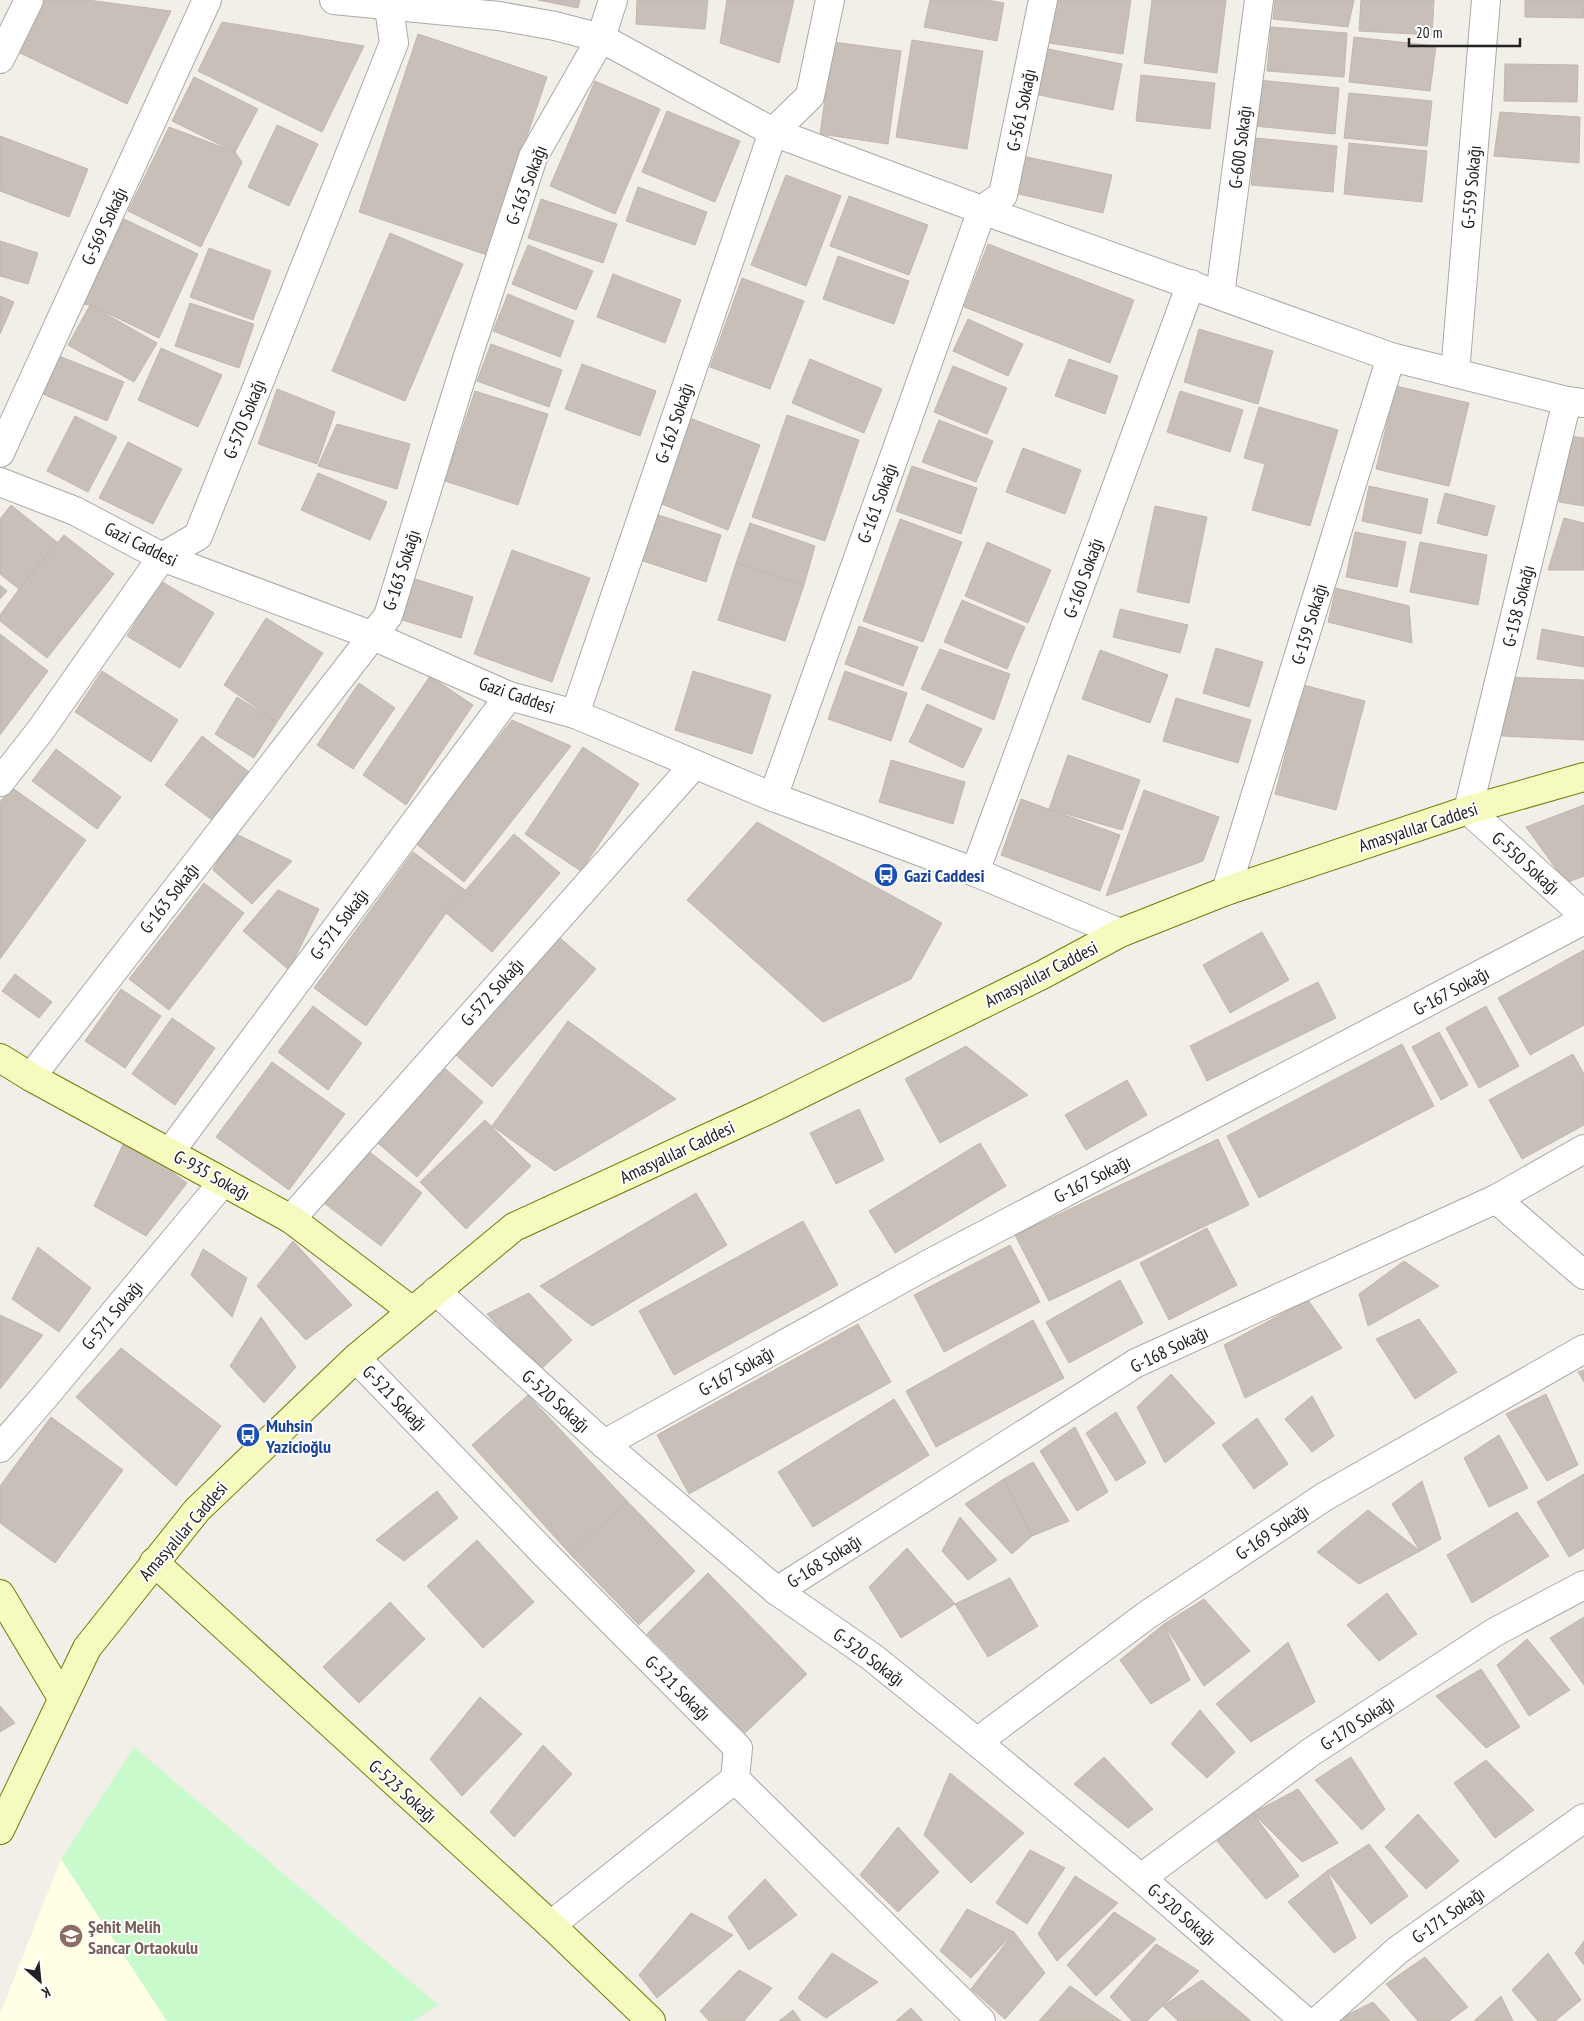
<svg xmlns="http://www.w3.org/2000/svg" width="1584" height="2021" font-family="'PT Sans Narrow',sans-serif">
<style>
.education{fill:#ffffe5}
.park{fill:#c8facc}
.building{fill:#c7bfb8;stroke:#c4b6ab}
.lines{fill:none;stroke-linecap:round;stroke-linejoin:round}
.street-casing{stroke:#a9a9a9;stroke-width:30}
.secondary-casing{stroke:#707d05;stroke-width:30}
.street{stroke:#fff;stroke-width:28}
.secondary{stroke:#f7fabf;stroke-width:28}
.labels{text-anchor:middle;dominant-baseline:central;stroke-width:4;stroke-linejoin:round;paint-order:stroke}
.street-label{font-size:18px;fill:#222;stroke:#fff}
.transit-label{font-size:18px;font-weight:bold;fill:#164399;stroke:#fff;text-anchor:start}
.education-label{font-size:18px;font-weight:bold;fill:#785e54;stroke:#fff;text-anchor:start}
</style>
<rect width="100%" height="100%" fill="#f2efe9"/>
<!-- education -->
<path class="education" d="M61 1859 167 2021H0V2014Z"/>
<!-- park -->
<path class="park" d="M134 1747 438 2005 413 2021H167L61 1859Z"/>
<!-- building -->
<g class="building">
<path d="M43 0H88L171 11 127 104 18 52Z"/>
<path d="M538 0H580L578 8Z"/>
<path d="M637 0H708L705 29 636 24Z"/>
<path d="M727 0H794L779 63 720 43Z"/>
<path d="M930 0H987L1004 3 997 41 924 27Z"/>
<path d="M1055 0H1131L1123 54 1049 43Z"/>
<path d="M1152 0H1226L1217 73 1144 63Z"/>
<path d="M1275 0H1354L1348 27 1273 19Z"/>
<path d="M1361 0H1434L1432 35 1359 31Z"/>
<path d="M1525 0H1584V18L1525 17Z"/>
<path d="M222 22 364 46 322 132 198 71Z"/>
<path d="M1271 27 1347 33 1344 77 1267 71Z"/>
<path d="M418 34 547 77 487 255 359 212Z"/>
<path d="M1354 37 1436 46 1430 91 1349 82Z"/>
<path d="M912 40 983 51 967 149 896 137Z"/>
<path d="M833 42 901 51 888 144 820 134Z"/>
<path d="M1048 49 1122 64 1113 110 1039 95Z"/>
<path d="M1505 64 1578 65 1577 102 1504 101Z"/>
<path d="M1141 75 1215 83 1210 129 1136 121Z"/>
<path d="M194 77 258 109 235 152 172 121Z"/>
<path d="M1258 80 1339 88 1335 134 1254 126Z"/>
<path d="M595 81 660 109 615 214 550 186Z"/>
<path d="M1349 93 1432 101 1427 146 1344 138Z"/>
<path d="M667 111 740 141 715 202 642 172Z"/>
<path d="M1500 112 1580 117 1579 163 1494 156Z"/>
<path d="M277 125 318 144 289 206 248 187Z"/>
<path d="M169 127 235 152 242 162 201 247 128 211Z"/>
<path d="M0 136 88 169 69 217 0 191Z"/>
<path d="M1256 138 1337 146 1333 192 1251 185Z"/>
<path d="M1349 143 1427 151 1422 202 1344 194Z"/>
<path d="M1022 156 1112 175 1103 213 1014 193Z"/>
<path d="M786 175 841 196 806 286 751 265Z"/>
<path d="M638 187 707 212 695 245 626 221Z"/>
<path d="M849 196 928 225 909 275 830 246Z"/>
<path d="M541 199 617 224 603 263 528 238Z"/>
<path d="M124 219 198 254 159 338 90 305 84 304Z"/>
<path d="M390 233 463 264 405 401 332 371Z"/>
<path d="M0 241 38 253 28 284 0 276Z"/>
<path d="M988 244 1134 300 1110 363 964 307Z"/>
<path d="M528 245 593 271 576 310 512 284Z"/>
<path d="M209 248 271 271 253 320 190 297Z"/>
<path d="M838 256 909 281 894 324 823 299Z"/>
<path d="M613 274 681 300 665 343 597 317Z"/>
<path d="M742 278 804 301 770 389 710 367Z"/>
<path d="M508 294 574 321 560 357 493 331Z"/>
<path d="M0 296 14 302 0 334Z"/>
<path d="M190 303 254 324 239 368 175 346Z"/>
<path d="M90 305 157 343 134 382 68 345Z"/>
<path d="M968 319 1023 344 1008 376 953 351Z"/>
<path d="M1199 329 1273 351 1258 404 1184 382Z"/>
<path d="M491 344 562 370 549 407 477 381Z"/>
<path d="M161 348 222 375 198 427 138 400Z"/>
<path d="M54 354 124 382 107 421 38 392Z"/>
<path d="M810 359 882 389 864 433 792 403Z"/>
<path d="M1069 359 1118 376 1105 414 1055 396Z"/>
<path d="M582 364 656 391 640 436 565 409Z"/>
<path d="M953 366 1007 388 987 434 934 412Z"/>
<path d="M1396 386 1469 403 1449 486 1376 469Z"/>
<path d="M277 389 335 412 317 464 258 444Z"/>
<path d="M475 391 548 414 518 505 445 481Z"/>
<path d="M1180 391 1243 410 1230 452 1167 432Z"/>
<path d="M1259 407 1338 430 1310 526 1252 510 1265 464 1244 458Z"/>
<path d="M787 415 859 440 825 541 752 517Z"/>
<path d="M75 416 117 437 88 492 47 471Z"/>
<path d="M690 418 760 445 728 530 659 503Z"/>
<path d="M939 420 993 441 976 482 922 462Z"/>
<path d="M337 424 410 444 397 489 318 466Z"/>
<path d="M1570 436 1584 438V506L1559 502Z"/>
<path d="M128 442 182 469 153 524 99 498Z"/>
<path d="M1023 448 1081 470 1065 514 1006 492Z"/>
<path d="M912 466 977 488 961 534 896 511Z"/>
<path d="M318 473 387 502 370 540 301 510Z"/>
<path d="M1369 486 1428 499 1421 534 1362 521Z"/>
<path d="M1445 493 1495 506 1487 536 1437 523Z"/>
<path d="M11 505 57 542 19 589 0 574V519Z"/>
<path d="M1155 506 1207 517 1189 603 1137 592Z"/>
<path d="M652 513 721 535 706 582 637 559Z"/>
<path d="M1564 518 1584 523V570H1548Z"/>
<path d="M900 519 962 542 923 642 863 621Z"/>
<path d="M750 523 815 546 804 585 736 563Z"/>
<path d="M1355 532 1406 542 1397 587 1346 577Z"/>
<path d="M64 535 114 574 47 658 0 621V615L19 589Z"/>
<path d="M987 542 1051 570 1028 623 965 596Z"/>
<path d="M1420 542 1487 555 1478 605 1410 592Z"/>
<path d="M512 550 590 578 552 682 474 654Z"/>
<path d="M736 563 804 585 785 641 718 620Z"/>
<path d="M412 578 473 597 461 638 399 619Z"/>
<path d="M161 581 214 613 180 668 127 636Z"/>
<path d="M0 585 7 591 0 599Z"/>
<path d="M1336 588 1409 606 1412 643 1328 622Z"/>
<path d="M962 600 1025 627 1007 669 944 642Z"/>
<path d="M1120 609 1188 625 1180 653 1113 637Z"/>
<path d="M266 618 323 653 277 722 224 685Z"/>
<path d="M859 626 918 647 903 686 845 664Z"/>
<path d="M1542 629 1584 637V667L1537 659Z"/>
<path d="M0 634 48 671 0 735Z"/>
<path d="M1216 648 1263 662 1249 707 1203 693Z"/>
<path d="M940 649 1010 674 994 720 921 689Z"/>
<path d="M1100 650 1168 675 1150 723 1082 699Z"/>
<path d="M102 671 178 720 151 762 75 712Z"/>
<path d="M693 671 771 695 752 754 675 730Z"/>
<path d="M845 671 907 693 891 741 828 719Z"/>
<path d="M430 676 473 705 406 805 363 775Z"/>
<path d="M1504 677 1584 680V740L1502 736Z"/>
<path d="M359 683 395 708 353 769 317 745Z"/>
<path d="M1303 685 1365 701 1336 810 1275 794Z"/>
<path d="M237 697 277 722 254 758 215 734Z"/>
<path d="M1176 698 1251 720 1238 763 1163 741Z"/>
<path d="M927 704 982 729 963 768 909 742Z"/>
<path d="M512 720 571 746 464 882 415 843Z"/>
<path d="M202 736 249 772 212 820 165 785Z"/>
<path d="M583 747 639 784 581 871 525 834Z"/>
<path d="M56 749 121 797 97 829 32 781Z"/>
<path d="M1068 755 1140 780 1122 830 1049 809Z"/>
<path d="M891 760 965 782 953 824 879 802Z"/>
<path d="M11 787 86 840 0 959V802Z"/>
<path d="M1144 790 1219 817 1203 861 1106 896Z"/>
<path d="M1021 799 1120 835 1100 891 1001 855Z"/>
<path d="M1584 805V876L1566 883 1526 827Z"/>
<path d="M757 822 942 923 911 979 823 1022 687 900Z"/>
<path d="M232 832 292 861 252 904 213 870Z"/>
<path d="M514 834 560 873 492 952 446 913Z"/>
<path d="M413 852 465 890 446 913 366 1026 314 988Z"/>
<path d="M204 883 244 913 169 1010 129 979Z"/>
<path d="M278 890 319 909 289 970 243 931Z"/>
<path d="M1262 932 1289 980 1230 1013 1203 965Z"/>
<path d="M560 938 596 969 492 1087 456 1055Z"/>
<path d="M1584 950V1025L1530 1055 1498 998Z"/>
<path d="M15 974 52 1002 39 1018 2 991Z"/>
<path d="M1318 982 1336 1018 1207 1081 1190 1046Z"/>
<path d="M121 989 161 1016 125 1068 85 1041Z"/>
<path d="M313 1006 362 1043 328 1090 278 1052Z"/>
<path d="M1486 1006 1519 1066 1479 1088 1446 1028Z"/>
<path d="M172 1018 215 1048 175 1105 132 1074Z"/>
<path d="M568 1021 676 1099 555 1171 492 1126Z"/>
<path d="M1439 1032 1468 1085 1441 1100 1412 1047Z"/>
<path d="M1402 1044 1434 1106 1259 1198 1227 1136Z"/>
<path d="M966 1046 1028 1095 940 1143 905 1079Z"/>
<path d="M1573 1054 1584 1074V1125L1522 1159 1489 1100Z"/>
<path d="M272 1062 345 1114 289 1190 216 1137Z"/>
<path d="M439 1063 483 1102 417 1177 372 1138Z"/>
<path d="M1127 1080 1147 1115 1086 1150 1065 1115Z"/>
<path d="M859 1109 884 1160 836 1184 810 1133Z"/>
<path d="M485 1120 531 1166 466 1229 420 1182Z"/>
<path d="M126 1138 187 1183 146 1236 94 1206Z"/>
<path d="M1218 1139 1249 1205 1049 1301 1015 1235Z"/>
<path d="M980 1143 1006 1186 895 1253 869 1211Z"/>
<path d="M362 1146 422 1193 381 1246 320 1200Z"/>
<path d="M696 1193 727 1245 592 1326 540 1286Z"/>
<path d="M803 1221 838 1285 674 1375 639 1311Z"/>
<path d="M1207 1228 1237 1285 1169 1320 1140 1263Z"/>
<path d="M293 1241 352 1305 306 1340 257 1286Z"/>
<path d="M1010 1245 1040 1302 944 1352 914 1295Z"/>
<path d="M38 1247 91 1288 59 1332 12 1299Z"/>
<path d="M203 1249 247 1278 232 1317 191 1275Z"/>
<path d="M1404 1261 1439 1286 1368 1326 1359 1294Z"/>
<path d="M1120 1280 1143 1323 1069 1363 1046 1322Z"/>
<path d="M529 1293 572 1340 539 1371 487 1314Z"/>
<path d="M1308 1300 1342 1348 1245 1398 1224 1345Z"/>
<path d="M0 1315 43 1335 0 1389Z"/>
<path d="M261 1317 296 1367 264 1403 230 1366Z"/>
<path d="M1419 1319 1457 1372 1415 1399 1376 1339Z"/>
<path d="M1033 1320 1064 1378 936 1447 906 1391Z"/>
<path d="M858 1324 891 1382 689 1494 657 1435Z"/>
<path d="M121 1348 221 1426 176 1486 76 1397Z"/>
<path d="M1584 1370V1382L1578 1372Z"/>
<path d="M1171 1374 1215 1423 1165 1463 1137 1407Z"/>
<path d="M1546 1394 1578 1465 1547 1481 1506 1414Z"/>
<path d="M528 1395 627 1501 571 1555 472 1445Z"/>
<path d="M1312 1396 1334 1436 1312 1452 1285 1419Z"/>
<path d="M894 1399 929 1455 813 1527 778 1472Z"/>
<path d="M1116 1412 1146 1463 1116 1481 1086 1433Z"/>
<path d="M51 1417 123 1470 55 1563 0 1523V1486Z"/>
<path d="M1257 1418 1288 1464 1254 1489 1222 1445Z"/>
<path d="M1075 1427 1108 1492 1077 1511 1040 1451Z"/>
<path d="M1499 1435 1528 1488 1489 1507 1464 1458Z"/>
<path d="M1033 1462 1069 1521 1032 1536 1004 1479Z"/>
<path d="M1584 1474V1548L1569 1557 1537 1502Z"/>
<path d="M1004 1479 1032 1536 1012 1554 965 1504Z"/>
<path d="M1422 1481 1441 1539 1420 1551 1392 1504Z"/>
<path d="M437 1491 458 1518 404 1561 376 1540Z"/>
<path d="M627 1501 695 1571 639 1625 571 1555Z"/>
<path d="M1368 1510 1420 1551 1359 1584 1317 1552Z"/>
<path d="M1517 1512 1549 1556 1472 1603 1447 1555Z"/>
<path d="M960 1517 997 1560 968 1580 942 1551Z"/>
<path d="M477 1540 534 1602 483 1648 427 1586Z"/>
<path d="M907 1548 955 1604 901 1638 869 1587Z"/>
<path d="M708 1573 807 1674 745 1733 647 1634Z"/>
<path d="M1010 1578 1038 1626 988 1657 955 1604Z"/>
<path d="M1387 1593 1417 1634 1379 1661 1347 1625Z"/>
<path d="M1204 1599 1250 1651 1204 1686 1164 1624Z"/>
<path d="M390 1602 425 1639 359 1703 323 1667Z"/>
<path d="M1584 1617V1685L1550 1638Z"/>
<path d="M1164 1624 1190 1680 1151 1704 1120 1660Z"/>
<path d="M1527 1639 1570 1690 1529 1716 1497 1665Z"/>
<path d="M1288 1642 1315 1702 1251 1742 1216 1704Z"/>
<path d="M1481 1669 1520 1727 1486 1748 1436 1696Z"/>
<path d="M480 1697 522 1734 462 1796 430 1759Z"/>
<path d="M0 1706 15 1723 0 1732Z"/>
<path d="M1200 1710 1235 1752 1207 1778 1171 1744Z"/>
<path d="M543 1745 572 1774 514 1837 490 1812Z"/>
<path d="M1104 1757 1153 1809 1128 1828 1074 1784Z"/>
<path d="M1351 1757 1385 1809 1362 1830 1315 1780Z"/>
<path d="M1486 1760 1534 1810 1495 1838 1454 1783Z"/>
<path d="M950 1773 1024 1833 971 1883 924 1835Z"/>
<path d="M1298 1789 1338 1843 1302 1862 1253 1813Z"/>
<path d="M1253 1813 1299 1876 1266 1899 1217 1841Z"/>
<path d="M1418 1814 1459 1861 1426 1889 1385 1847Z"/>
<path d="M898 1827 939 1872 898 1912 860 1875Z"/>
<path d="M1369 1844 1408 1896 1371 1924 1327 1871Z"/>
<path d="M1030 1850 1065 1868 1027 1924 996 1903Z"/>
<path d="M1327 1871 1356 1938 1334 1953 1288 1902Z"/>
<path d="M1075 1876 1118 1903 1057 1961 1038 1934Z"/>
<path d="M765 1879 797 1915 749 1950 728 1917Z"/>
<path d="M967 1909 1014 1932 971 1978 940 1951Z"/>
<path d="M1114 1912 1156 1939 1096 1996 1067 1965Z"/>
<path d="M691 1913 733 1935 657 1998 639 1975Z"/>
<path d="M1014 1932 1045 1973 1005 2019 971 1989Z"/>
<path d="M1584 1941V1965L1575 1953Z"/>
<path d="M1156 1944 1199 1971 1147 2021H1132L1110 1997Z"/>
<path d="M832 1953 878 1982 826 2018 798 1998Z"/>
<path d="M1548 1953 1581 2000 1555 2021H1538L1512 1990Z"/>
<path d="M1425 1957 1468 2007 1449 2021H1418L1386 1984Z"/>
<path d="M739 1970 772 1988 744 2021H709L700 2011Z"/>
<path d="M1202 1980 1251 2021H1178L1163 2006Z"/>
<path d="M1070 1986 1121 2021H1039Z"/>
<path d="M1501 1996 1513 2021H1474Z"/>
<path d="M1373 2002 1390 2021H1335Z"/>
<path d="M911 2008 923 2021H896Z"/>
<path d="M793 2010 801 2021H779Z"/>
</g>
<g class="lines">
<!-- street casing -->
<g class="street-casing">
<g id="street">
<path d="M334 0 499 16 555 26 601 38 773 132 982 210 1391 357 1567 401 1584 403"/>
<path d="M0 59 29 0"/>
<path d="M1220 295 1259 0"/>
<path d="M1455 373 1486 0"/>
<path d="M1567 401 1468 810 1584 915"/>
<path d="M0 453 207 0"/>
<path d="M0 482 75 511 162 557 371 635 509 696 575 714 773 797 975 872 1120 933"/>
<path d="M575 714 773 132 810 96 830 0"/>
<path d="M0 782 40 731 162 557 198 536 394 43 388 0"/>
<path d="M773 797 982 210 1003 195 1043 0"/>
<path d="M975 872 1191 284"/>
<path d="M1226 891 1391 357"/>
<path d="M31 1077 388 616 467 359 533 157 601 38 613 0"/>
<path d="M170 1152 509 696"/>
<path d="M1496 1199 1584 1275"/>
<path d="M291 1219 694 765"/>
<path d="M436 1291 604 1444 777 1591 872 1657 977 1742 1141 1878 1305 2021"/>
<path d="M356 1358 545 1554 738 1748 735 1779 981 2021"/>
<path d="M604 1444 925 1266 1584 920"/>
<path d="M0 1448 46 1395 223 1182"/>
<path d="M777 1591 1136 1363 1496 1199 1584 1149"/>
<path d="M977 1742 1147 1615 1324 1497 1584 1349"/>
<path d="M1141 1878 1311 1752 1495 1632 1584 1585"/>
<path d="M551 1925 735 1779"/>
<path d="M1318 2021 1398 1950 1584 1818"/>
</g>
</g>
<!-- secondary casing -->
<g class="secondary-casing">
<g id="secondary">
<path d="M0 1058 31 1077 291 1219 412 1311"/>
<path d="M154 1562 551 1925 651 2021"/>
<path d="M0 1594 62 1698"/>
<path d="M0 1830 87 1648 197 1510 356 1358 514 1227 766 1111 1042 975 1120 933 1226 891 1468 810 1584 777"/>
</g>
</g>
<!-- street -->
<use href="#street" class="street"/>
<!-- secondary -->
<use href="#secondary" class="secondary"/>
</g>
<!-- icons -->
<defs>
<g id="bus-disc" transform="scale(1.25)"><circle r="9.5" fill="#1a4fb4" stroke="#fff"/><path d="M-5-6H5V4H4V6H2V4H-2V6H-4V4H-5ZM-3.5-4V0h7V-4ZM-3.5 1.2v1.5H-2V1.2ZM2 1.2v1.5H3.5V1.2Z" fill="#fff"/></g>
<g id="school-disc" transform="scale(1.25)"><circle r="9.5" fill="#8d6e63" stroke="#fff"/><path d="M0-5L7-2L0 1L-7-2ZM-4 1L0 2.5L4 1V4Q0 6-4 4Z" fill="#fff"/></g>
</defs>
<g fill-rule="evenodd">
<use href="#bus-disc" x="886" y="875"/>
<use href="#bus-disc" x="248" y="1435"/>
<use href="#school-disc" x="71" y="1936"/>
</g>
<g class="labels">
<!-- street labels -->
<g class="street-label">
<text transform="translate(1021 110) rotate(-78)">G-561 Sokağı</text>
<text transform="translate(1240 147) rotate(-83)">G-600 Sokağı</text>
<text transform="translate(526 185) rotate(-69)">G-163 Sokağı</text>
<text transform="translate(1471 187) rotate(-85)">G-559 Sokağı</text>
<text transform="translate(104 226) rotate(-65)">G-569 Sokağı</text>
<text transform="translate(244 419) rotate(-68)">G-570 Sokağı</text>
<text transform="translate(674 423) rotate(-71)">G-162 Sokağı</text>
<text transform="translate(877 503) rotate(-70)">G-161 Sokağı</text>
<text transform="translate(141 544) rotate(26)">Gazi Caddesi</text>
<text transform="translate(401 570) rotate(-72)">G-163 Sokağı</text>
<text transform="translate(1083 578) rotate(-70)">G-160 Sokağı</text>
<text transform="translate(1518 606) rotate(-76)">G-158 Sokağı</text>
<text transform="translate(1309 624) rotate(-73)">G-159 Sokağı</text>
<text transform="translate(517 695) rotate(19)">Gazi Caddesi</text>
<text transform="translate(1418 827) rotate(-18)">Amasyalılar Caddesi</text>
<text transform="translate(1526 863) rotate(42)">G-550 Sokağı</text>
<text transform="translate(169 898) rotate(-52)">G-163 Sokağı</text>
<text transform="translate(339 924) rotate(-53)">G-571 Sokağı</text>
<text transform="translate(1041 974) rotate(-27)">Amasyalılar Caddesi</text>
<text transform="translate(1451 991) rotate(-28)">G-167 Sokağı</text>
<text transform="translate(492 992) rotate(-48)">G-572 Sokağı</text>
<text transform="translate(677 1152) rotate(-25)">Amasyalılar Caddesi</text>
<text transform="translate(212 1175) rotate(29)">G-935 Sokağı</text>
<text transform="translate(1092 1179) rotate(-27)">G-167 Sokağı</text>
<text transform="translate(112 1315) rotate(-50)">G-571 Sokağı</text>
<text transform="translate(1169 1349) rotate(-26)">G-168 Sokağı</text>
<text transform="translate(736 1371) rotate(-29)">G-167 Sokağı</text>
<text transform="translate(395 1398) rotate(46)">G-521 Sokağı</text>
<text transform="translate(556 1401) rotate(42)">G-520 Sokağı</text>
<text transform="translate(183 1531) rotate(-49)">Amasyalılar Caddesi</text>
<text transform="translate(1272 1532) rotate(-34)">G-169 Sokağı</text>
<text transform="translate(824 1561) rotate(-32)">G-168 Sokağı</text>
<text transform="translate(869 1657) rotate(37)">G-520 Sokağı</text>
<text transform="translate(678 1688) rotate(45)">G-521 Sokağı</text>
<text transform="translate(1357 1723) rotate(-33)">G-170 Sokağı</text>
<text transform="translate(403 1791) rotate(42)">G-523 Sokağı</text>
<text transform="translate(1182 1914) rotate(41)">G-520 Sokağı</text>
<text transform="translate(1448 1915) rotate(-35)">G-171 Sokağı</text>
</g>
<!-- transit labels -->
<g class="transit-label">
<text x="904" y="875">Gazi Caddesi</text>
<text x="266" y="1425">Muhsin<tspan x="266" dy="21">Yazicioğlu</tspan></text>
</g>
<!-- education labels -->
<g class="education-label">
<text x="88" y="1926">Şehit Melih<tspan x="88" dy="21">Sancar Ortaokulu</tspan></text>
</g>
</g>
<!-- north arrow -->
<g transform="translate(40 1981) rotate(153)" stroke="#ffffff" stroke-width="4" paint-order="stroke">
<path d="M0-4L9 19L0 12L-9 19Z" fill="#222222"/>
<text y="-8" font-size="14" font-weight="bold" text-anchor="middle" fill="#222222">K</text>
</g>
<!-- scale -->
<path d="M1409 38v8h111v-8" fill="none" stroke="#222222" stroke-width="2.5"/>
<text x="1416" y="38" font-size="15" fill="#222222" stroke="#ffffff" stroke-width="4" paint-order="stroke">20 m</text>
</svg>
